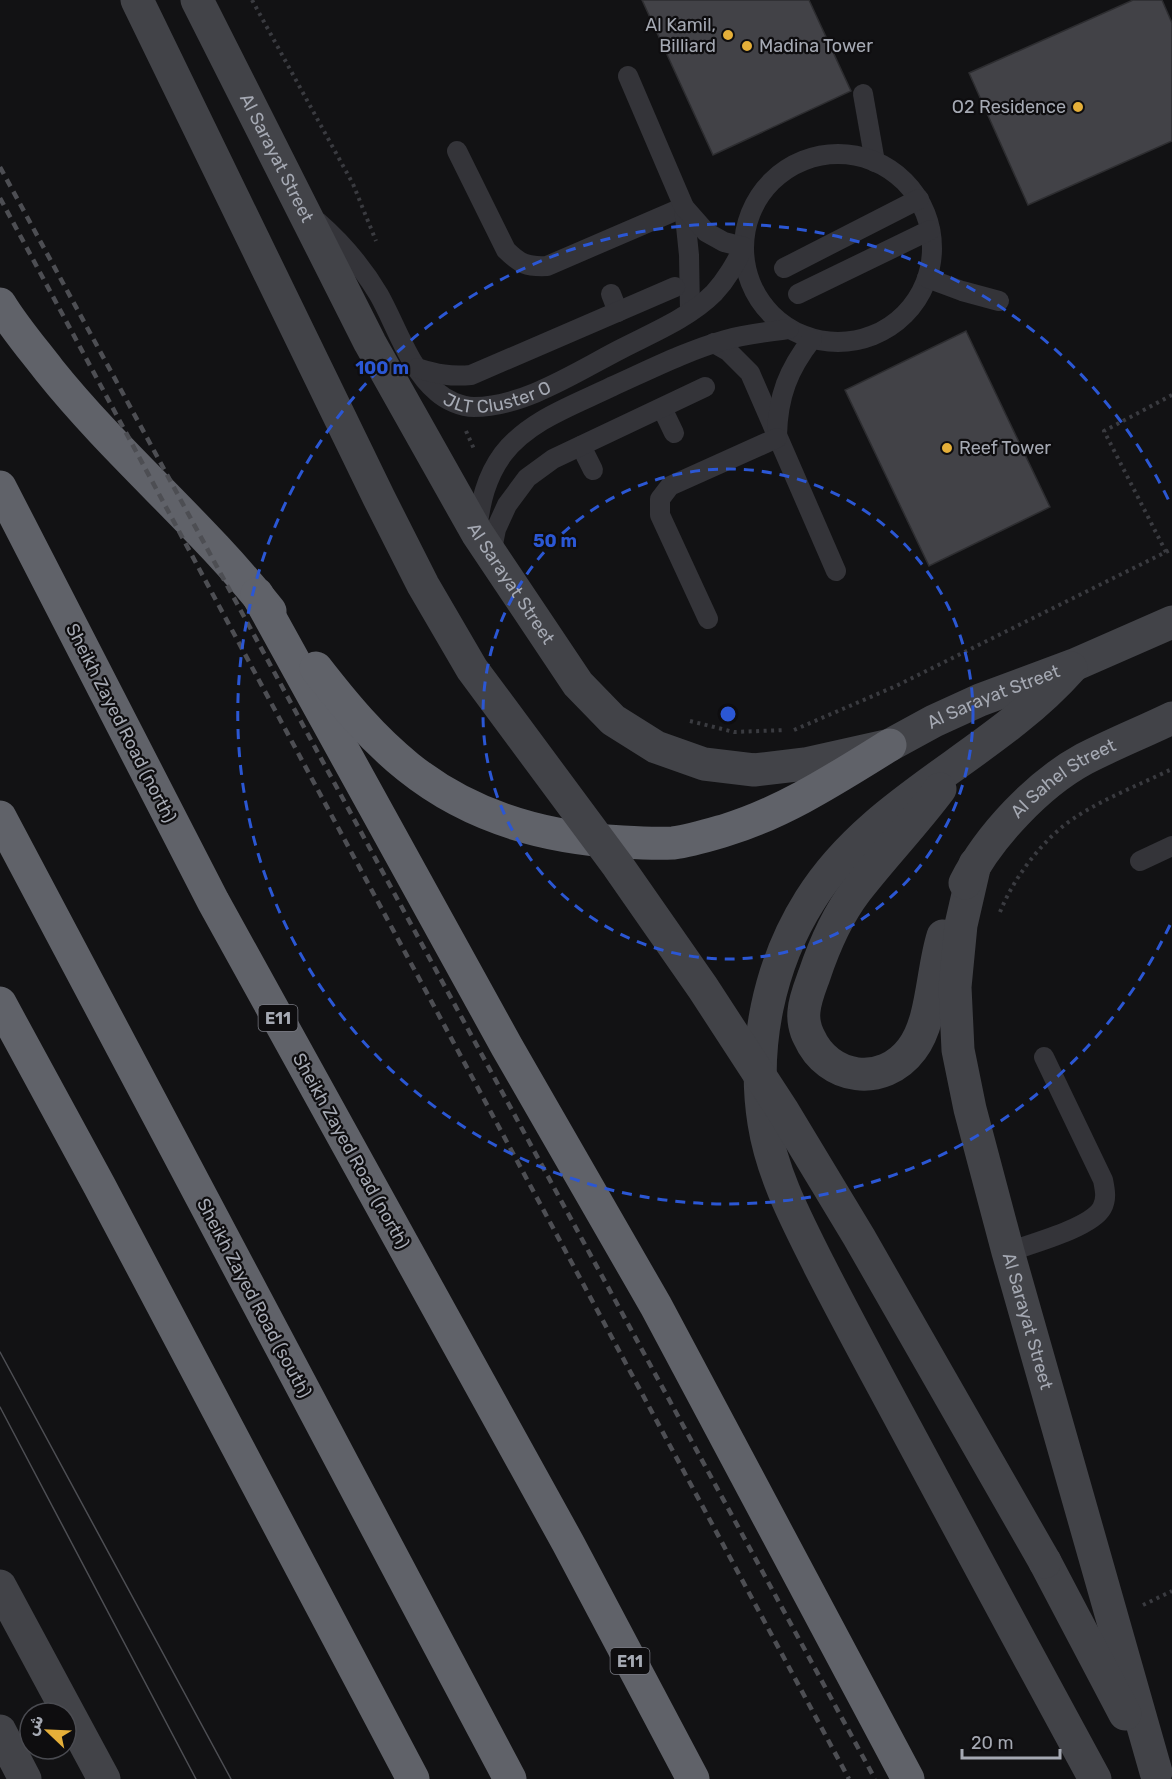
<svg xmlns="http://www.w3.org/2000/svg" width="1172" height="1779" font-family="Rubik,'Noto Naskh Arabic',sans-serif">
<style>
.building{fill:#424247;stroke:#2d2d30;stroke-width:1.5}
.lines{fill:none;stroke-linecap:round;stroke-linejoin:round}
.path{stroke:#3a3b40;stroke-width:4;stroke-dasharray:3 4.5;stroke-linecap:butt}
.lane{stroke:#343439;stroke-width:20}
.secondary{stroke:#424348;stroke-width:33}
.highway{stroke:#606269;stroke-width:33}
.tram{stroke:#4d4e53;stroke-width:1.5}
.rail{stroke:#4d4e53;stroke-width:4.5;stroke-dasharray:8 6;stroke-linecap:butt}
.secondary-bridge{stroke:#424348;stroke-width:33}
.ring{fill:none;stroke:#2b57d4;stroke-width:3;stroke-dasharray:10 8}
.poi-dot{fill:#e5af39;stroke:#0e0d0f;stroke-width:2}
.labels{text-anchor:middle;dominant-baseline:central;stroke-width:4.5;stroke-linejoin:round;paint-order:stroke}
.shield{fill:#0e0d0f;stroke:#787a82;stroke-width:1.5}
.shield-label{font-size:16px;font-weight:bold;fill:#a5a9b3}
.poi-label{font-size:18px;fill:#a5a9b3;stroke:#0e0d0f;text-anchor:end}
.street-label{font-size:18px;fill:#a5a9b3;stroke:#0e0d0f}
.centre{fill:#2b57d4;stroke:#0e0d0f;stroke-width:3}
.ring-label{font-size:18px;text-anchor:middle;font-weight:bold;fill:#2b57d4;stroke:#0e0d0f;stroke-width:4.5;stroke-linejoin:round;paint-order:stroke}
</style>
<rect width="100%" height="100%" fill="#121214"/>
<!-- building -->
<g class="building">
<path d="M642 0H809L851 91 713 155Z"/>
<path d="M1133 0H1162L1172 23V141L1028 205 969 73Z"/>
<path d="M966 331 1050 507 929 566 845 390Z"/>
</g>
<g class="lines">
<!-- path -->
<g class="path">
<path d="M252 0 353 184 376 241"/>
<path d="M466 431 474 449"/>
<path d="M1166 552 1104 431 1172 395"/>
<path d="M690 721 734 732 786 730"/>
<path d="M794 730 896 686 1172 549"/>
<path d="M1000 912C1013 880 1036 849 1062 827 1090 804 1139 785 1172 769"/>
<path d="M1143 1605 1172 1591"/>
</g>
<!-- lane -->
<g class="lane">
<path d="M863 94 875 162"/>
<path d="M457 151 506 250C520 264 527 267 547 266L684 207"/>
<circle cx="838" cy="248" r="94"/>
<path d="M684 207 689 255 690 311"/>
<path id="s1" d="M318 222C342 243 363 268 379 295 396 325 410 370 437 392 446 400 461 407 474 407 524 407 578 371 621 349 652 333 689 318 714 293 727 279 735 264 744 247L724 242 706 232 684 207 628 76"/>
<path d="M784 268 919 199"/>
<path d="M927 278 962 291 999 301"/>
<path d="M611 294 618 312"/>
<path d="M798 294 930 230"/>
<path d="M714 343 728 351 750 373 836 571"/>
<path d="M417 368C436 374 451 377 471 375L675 287"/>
<path d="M662 408 674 433"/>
<path d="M777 435C778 396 788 370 812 339"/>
<path d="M581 446 593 470"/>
<path d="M477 531C480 503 486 477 503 454 529 420 574 405 611 387 649 370 686 351 725 340 746 334 768 332 789 329"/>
<path d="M491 554 496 529 507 505 527 478 553 459 705 387"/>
<path d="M708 619 660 515V499L670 486 777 438"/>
<path d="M1140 861 1172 846"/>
<path d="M1008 1252C1030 1244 1091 1228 1102 1208 1107 1199 1105 1190 1103 1180L1044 1057"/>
</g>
<!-- secondary -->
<g class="secondary">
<path id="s2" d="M197 0 370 343 477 533 578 684 613 720 656 747 704 764 754 770 805 764 890 745 934 721 980 700 1074 665 1172 622"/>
<path d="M1071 668C993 756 873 799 810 900 769 965 752 1047 764 1123 772 1174 796 1219 819 1265 840 1306 862 1347 884 1388 954 1518 1024 1649 1095 1779"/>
<path d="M940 789C914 824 883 856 856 891 837 916 824 946 814 976 810 987 805 999 804 1011 803 1019 805 1030 809 1037 828 1080 883 1088 912 1049 933 1022 932 970 943 936"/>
<path id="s3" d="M975 864 961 925 955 987 958 1050 970 1109 1008 1252 1156 1772"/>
<path id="s4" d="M965 883C989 836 1038 784 1084 759 1113 744 1143 732 1172 718"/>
<path d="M1045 1562 1125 1714"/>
<path d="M0 1586 104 1779"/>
<path d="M0 1731 25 1779"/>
</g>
<!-- highway -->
<g class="highway">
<path d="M0 304C14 327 32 348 49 370 117 455 202 525 270 611"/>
<path d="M0 487 213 901 568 1543 693 1779"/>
<path d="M257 594 507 1047 656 1306 908 1779"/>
<path d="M316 668C344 704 372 738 408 767 470 817 544 838 623 842 639 843 657 844 673 843 690 841 709 835 726 830 785 812 838 777 890 745"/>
<path d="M0 817 510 1779"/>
<path d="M0 1003 99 1185 413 1779"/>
</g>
<!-- tram -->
<g class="tram">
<path d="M0 1352 231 1779"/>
<path d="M0 1407 196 1779"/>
</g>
<!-- rail -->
<g class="rail">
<path d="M0 167 875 1779"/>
<path d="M0 198 849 1779"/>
</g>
<!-- secondary-bridge -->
<path class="secondary-bridge" d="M137 0 379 498 423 585 472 669 618 866 703 988 783 1111 859 1237 1045 1562"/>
</g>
<!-- distance rings -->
<g class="ring">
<circle cx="728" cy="714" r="245"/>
<path d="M1170 925A490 490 0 1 1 1170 503"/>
</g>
<!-- markers -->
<g class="poi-dot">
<circle cx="728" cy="35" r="6"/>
<circle cx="747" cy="46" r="6"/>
<circle cx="1078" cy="107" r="6"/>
<circle cx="947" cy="448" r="6"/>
</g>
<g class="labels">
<!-- shield labels -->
<g class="shield">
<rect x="258.5" y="1005" width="39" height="26" rx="4.5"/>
<rect x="610.5" y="1648" width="39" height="26" rx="4.5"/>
</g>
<g class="shield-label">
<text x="278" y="1018">E11</text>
<text x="630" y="1661">E11</text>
</g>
<!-- poi labels -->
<g class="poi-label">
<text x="716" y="25">Al Kamil,<tspan x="716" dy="21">Billiard</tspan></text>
<text x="759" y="46" text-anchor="start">Madina Tower</text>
<text x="1066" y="107">O2 Residence</text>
<text x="959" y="448" text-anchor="start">Reef Tower</text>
</g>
<!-- street labels -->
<g class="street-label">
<text stroke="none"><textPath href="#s2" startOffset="177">Al Sarayat Street</textPath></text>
<text stroke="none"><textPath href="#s1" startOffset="274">JLT Cluster O</textPath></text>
<text stroke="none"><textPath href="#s2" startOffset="663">Al Sarayat Street</textPath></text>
<text stroke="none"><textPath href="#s2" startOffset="1239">Al Sarayat Street</textPath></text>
<text transform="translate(121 723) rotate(63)">Sheikh Zayed Road (north)</text>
<text stroke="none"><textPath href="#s4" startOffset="146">Al Sahel Street</textPath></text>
<text transform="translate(351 1151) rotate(61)">Sheikh Zayed Road (north)</text>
<text transform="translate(254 1298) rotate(62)">Sheikh Zayed Road (south)</text>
<text stroke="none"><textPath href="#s3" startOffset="468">Al Sarayat Street</textPath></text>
</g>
</g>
<circle cx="728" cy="714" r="9" class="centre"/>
<g class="ring-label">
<text x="382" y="374">100 m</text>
<text x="555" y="547">50 m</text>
</g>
<!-- north arrow -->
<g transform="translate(48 1731) rotate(293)"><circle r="28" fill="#0e0d0f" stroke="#4a4b51" stroke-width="1.5"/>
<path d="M0-4.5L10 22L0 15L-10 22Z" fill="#e5af39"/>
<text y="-9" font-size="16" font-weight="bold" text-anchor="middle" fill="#a5a9b3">ش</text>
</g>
<!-- scale -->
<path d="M962 1749v9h98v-9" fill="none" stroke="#a5a9b3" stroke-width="3"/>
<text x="971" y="1749" font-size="18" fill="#a5a9b3" stroke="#0e0d0f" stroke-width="4.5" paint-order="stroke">20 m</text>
</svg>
